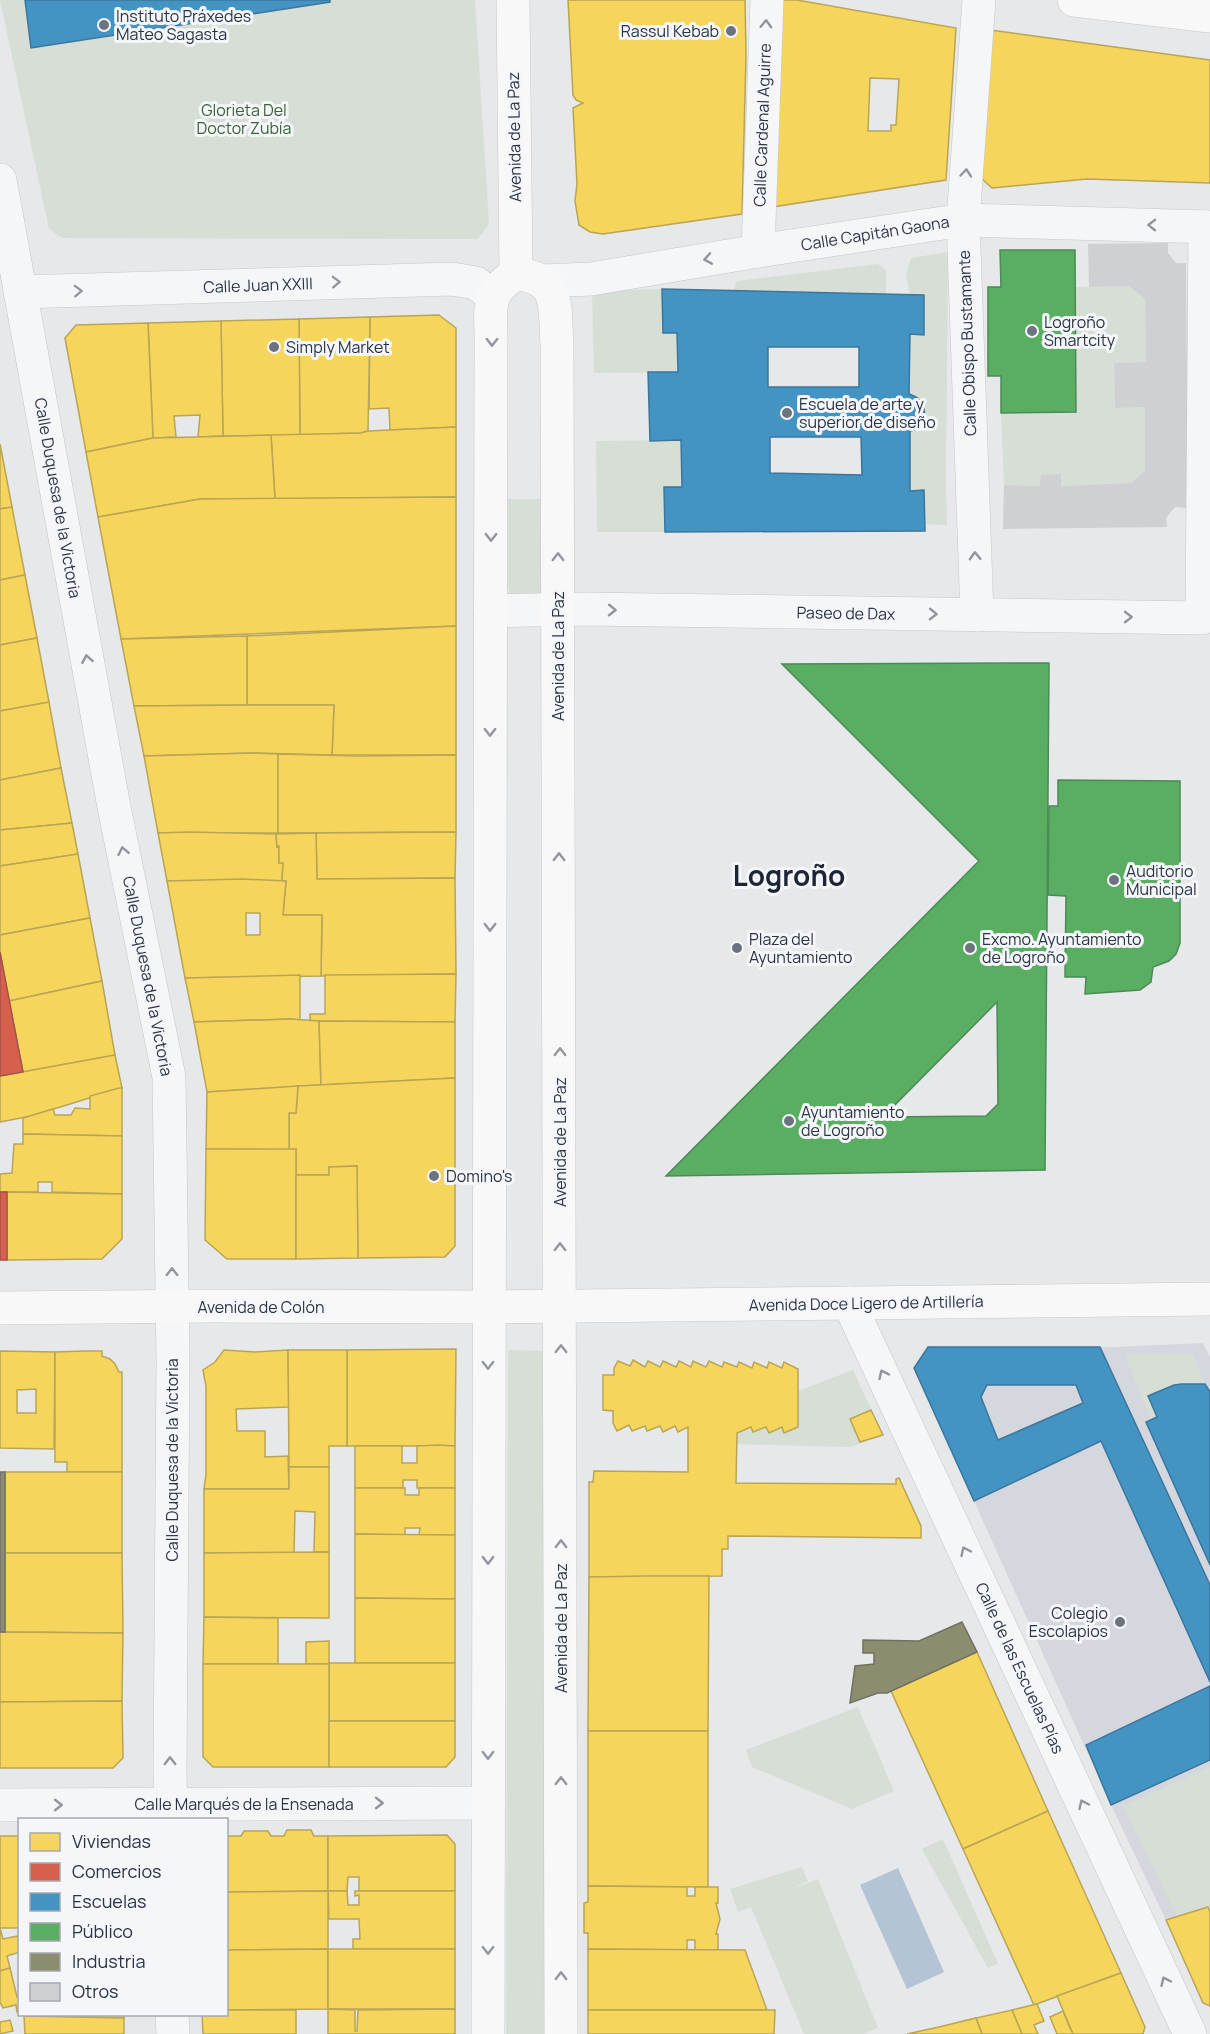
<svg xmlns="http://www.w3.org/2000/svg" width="1210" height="2034" font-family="Manrope,sans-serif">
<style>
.built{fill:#d4d7dd}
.green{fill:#d6ded6}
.water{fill:#b4c4d5}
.homes{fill:#f6d55c;stroke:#b9a555;stroke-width:1.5;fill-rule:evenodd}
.shops{fill:#d6604d;stroke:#a3534b;stroke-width:1.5}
.schools{fill:#4393c3;stroke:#3c769d;stroke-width:1.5;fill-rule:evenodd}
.public{fill:#5aae61;stroke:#4c8959;stroke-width:1.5;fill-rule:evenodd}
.industry{fill:#8c8c6e;stroke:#6f7262;stroke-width:1.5}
.building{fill:#ced0d3}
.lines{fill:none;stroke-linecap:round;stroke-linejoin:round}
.minor-casing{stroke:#c4c6c8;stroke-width:34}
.secondary-casing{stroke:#c4c6c8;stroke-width:34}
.minor{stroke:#f5f6f7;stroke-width:33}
.secondary{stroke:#f8f8f8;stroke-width:33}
.oneway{stroke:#90959e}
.oneway2{stroke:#92969e}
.poi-dot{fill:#6c737f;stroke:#f4f6f9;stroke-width:2}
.labels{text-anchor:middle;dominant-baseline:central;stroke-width:6;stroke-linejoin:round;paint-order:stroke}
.poi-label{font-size:16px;fill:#2b3445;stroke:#f4f6f9;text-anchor:start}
.park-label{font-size:16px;fill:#3f6138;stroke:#f4f6f9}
.street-label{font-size:16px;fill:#2b3445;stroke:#f4f6f9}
.town-label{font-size:28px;font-weight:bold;fill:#1d2536;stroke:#f4f6f9}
</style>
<rect width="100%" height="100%" fill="#e6e8ea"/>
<!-- built -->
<path class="built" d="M1203 1343 1210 1357V1912L1207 1907 1166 1920 1111 1805 914 1368 928 1347H1113Z"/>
<!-- green -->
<g class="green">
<path d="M0 0H475L489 224 478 239 62 238 49 229Z"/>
<path d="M948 252 946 481 947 525 925 524 924 490 910 491V431C929 424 929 402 909 394L910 334H924V295H910L906 274 911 258Z"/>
<path d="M878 264 886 270V294L733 291 737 281Z"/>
<path d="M1129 286 1145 299 1146 362 1114 363 1115 408 1145 407V471L1131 483 1061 486V474L1040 486 1004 485 1001 413 1076 412 1075 287Z"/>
<path d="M662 289 677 333 678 372 594 373 592 291Z"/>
<path d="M681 440 682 487H664L665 532H597L596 441Z"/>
<path d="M508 499H549L546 593 519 599 510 594 508 585Z"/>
<path d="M509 1350 545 1351 550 2034H506L508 1357Z"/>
<path d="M1124 1354H1193L1205 1384 1174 1385 1148 1396 1157 1417 1151 1420Z"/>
<path d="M853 1370 883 1435 851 1447 737 1444V1433L751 1427 754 1432 766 1427H782L785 1433 798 1427V1391Z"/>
<path d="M858 1707 894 1791 852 1809 752 1767 746 1750Z"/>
<path d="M1210 1767V1906L1177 1917 1123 1806Z"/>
<path d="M943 1839 998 1964 988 1968 922 1849Z"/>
<path d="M802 1867 808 1881 787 1891 818 1879 878 2028 863 2034H804L751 1907 738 1912 730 1889Z"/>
</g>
<!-- water -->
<path class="water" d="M898 1868 944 1972 907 1989 860 1885Z"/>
<!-- homes -->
<g class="homes">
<path d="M568 0H745L746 55 742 214 603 234 590 232 579 225 575 201 577 184 573 108 583 103 576 100 573 95Z"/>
<path d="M777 0H797L956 28 946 180 772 207ZM870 78 899 79 896 125H891V131H868Z"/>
<path d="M990 30 1210 60V183L1087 179 992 188 982 179Z"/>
<path d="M439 315 456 328V427L390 430 389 408 369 409 370 317Z"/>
<path d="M370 317 368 431 361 433 300 435 299 319Z"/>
<path d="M299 319 300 435 223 436 221 321Z"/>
<path d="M221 321 223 436 198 437 200 415 174 416 176 437 153 438 148 323Z"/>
<path d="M148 323 153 438 86 452 65 338 76 325Z"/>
<path d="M456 427V497L275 499 271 435 361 433 368 431Z"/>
<path d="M271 435 275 499H200L98 517 86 452 153 438Z"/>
<path d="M0 444 12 507 0 509Z"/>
<path d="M456 497V626L121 639 98 517 200 499Z"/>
<path d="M12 507 25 575 0 580V509Z"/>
<path d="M25 575 37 638 0 645V580Z"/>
<path d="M456 626V755H332L334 705H247V636Z"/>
<path d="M247 636V705L134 706 121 639Z"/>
<path d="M37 638 49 702 0 711V645Z"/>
<path d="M49 702 61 768 0 780V711Z"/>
<path d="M252 705H334L332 755 252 753 144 756 134 706Z"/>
<path d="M252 753 278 754V833H158L144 756Z"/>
<path d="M278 754 358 756 456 755V832L278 833Z"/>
<path d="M61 768 72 823 0 830V780Z"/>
<path d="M72 823 78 854 0 866V830Z"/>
<path d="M189 832 276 834 277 847 279 846V863H283L282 881H167L158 833Z"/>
<path d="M456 832 455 878 317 879 316 833Z"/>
<path d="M316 833 317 879 455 878 456 974 321 976 322 915H283L286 881H282L283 863H279V846L277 847 276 834Z"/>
<path d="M78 854 90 918 0 935V866Z"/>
<path d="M242 879 286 881 283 915H322L321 976 185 978 167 881ZM246 913H260V935H246Z"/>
<path d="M90 918 102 981 9 1001 0 952V935Z"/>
<path d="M456 974 455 1022 310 1021V1014H325V975Z"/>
<path d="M300 975V1021L291 1019 194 1022 185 978Z"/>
<path d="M102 981 115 1055 23 1072 9 1001Z"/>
<path d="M291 1019 319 1021 321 1085 207 1092 194 1022Z"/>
<path d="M319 1021 455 1022V1078L321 1085Z"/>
<path d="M115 1055 122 1088 31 1116 0 1122V1076Z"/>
<path d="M455 1078V1246L445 1257 358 1258 357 1166 329 1167V1175H296V1149L289 1150V1113H296L298 1086Z"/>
<path d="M298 1086 296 1113H289V1150L206 1149 207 1092Z"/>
<path d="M119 1088H122V1136L23 1134V1118L53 1109 55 1115H71L75 1108 90 1109V1096Z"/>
<path d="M23 1134 122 1136V1194L52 1192V1182H38V1192H0V1174L12 1173 14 1144H23Z"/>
<path d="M206 1149H296V1259H227L205 1240Z"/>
<path d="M357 1166 358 1258 296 1259V1175H329V1167Z"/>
<path d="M7 1192 122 1194V1239L102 1259 7 1260Z"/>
<path d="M456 1349 455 1446H347V1350Z"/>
<path d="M224 1350 255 1352 288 1350 289 1407 236 1409 237 1431H265V1457L288 1456 289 1489H204L206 1474V1386L203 1370 215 1362Z"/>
<path d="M288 1350H347V1446H329V1467H289Z"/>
<path d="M0 1351 55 1352 54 1449 0 1448ZM36 1389V1413H17V1390Z"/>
<path d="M85 1351H102V1356L110 1359 115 1364 119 1372H122V1472H67V1462H55V1352Z"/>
<path d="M633 1360 645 1367 648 1361 660 1367 663 1361 676 1367 679 1361 691 1367 693 1361 706 1367 709 1361 722 1367 724 1362 737 1367 739 1362 752 1368 754 1362 767 1368 769 1362 782 1368 784 1362 798 1369V1427L784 1433 782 1427 769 1433 766 1427 753 1432 751 1427 737 1433 736 1483 896 1484V1479L899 1478 921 1526V1538L728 1536V1549H722V1576L589 1577V1482H593L594 1471 688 1472V1427L678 1432 675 1426 663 1432 660 1426 647 1431 645 1426 632 1431 629 1425 617 1431 613 1423V1411L603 1410V1375H614V1368L618 1361 630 1366Z"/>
<path d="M871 1410 883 1435 860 1442 850 1419Z"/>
<path d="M439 1445 455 1446V1488H417V1480H403V1488H355V1446H402V1463H417V1446Z"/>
<path d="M289 1467H329V1552H314L315 1512 295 1511 294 1553H204V1489H289Z"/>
<rect x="5" y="1472" width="117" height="81"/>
<path d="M355 1488H405V1495H419V1488H455V1535H419L420 1528H405V1535L355 1534Z"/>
<path d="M355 1534 455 1535V1599L355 1598Z"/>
<path d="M329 1552V1618L204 1617V1553Z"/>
<path d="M5 1553H122L123 1633 5 1632Z"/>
<path d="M645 1576H709L708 1731H588L589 1577Z"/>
<path d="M355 1598 455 1599V1663H355Z"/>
<path d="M204 1617 278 1618V1664H203Z"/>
<path d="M0 1632 123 1633 122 1701 0 1702Z"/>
<path d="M329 1641V1664H306V1642Z"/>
<path d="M977 1652 1048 1811 963 1849 891 1691Z"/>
<rect x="329" y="1663" width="126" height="58"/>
<path d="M203 1664H329V1767H213L203 1757Z"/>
<path d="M122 1701 123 1758 113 1768H0V1702Z"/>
<path d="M329 1721H455V1757L446 1767H329Z"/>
<path d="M588 1731H708V1887L588 1886Z"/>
<path d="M1048 1811 1121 1973 1034 2005 963 1849Z"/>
<path d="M287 1830H311L314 1836H328V1891L226 1892V1836H241L244 1831H268L271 1836H284Z"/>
<path d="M447 1835 455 1844V1891H359V1877H348L347 1891H328V1836Z"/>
<rect x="0" y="1836" width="20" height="92"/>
<path d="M588 1886 687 1887V1896H695V1887H718V1903H716L720 1919 716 1934H718V1950H695V1940H687V1950L588 1949V1933H584V1903L588 1902Z"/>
<path d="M328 1891H347L348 1905H359V1895L355 1896V1891H455V1949H353V1939H360L359 1919H329Z"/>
<path d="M328 1891V1949L226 1950V1892Z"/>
<path d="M1208 1907 1210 1912V2006L1203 2003 1166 1920Z"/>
<path d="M0 1928 3 1939 18 1936 20 1947V1952L7 1956 10 1968 0 1971Z"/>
<path d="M328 1949V2009L226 2010V1950Z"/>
<rect x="328" y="1949" width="127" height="60"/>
<path d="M588 1949 745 1950 767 2010H588Z"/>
<path d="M10 1968 17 1997 20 1996V2011L17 2012 16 2005 3 2008 0 2002V1971Z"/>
<path d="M1121 1973 1145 2027 1143 2034H1073L1057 1996Z"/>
<path d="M1037 2004 1044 2021 1034 2025 1038 2034H1022L1012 2010Z"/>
<path d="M328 2009 355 2010V2031H357L358 2010 455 2009V2034H328Z"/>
<path d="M226 2010H296V2034H203L202 2014H226Z"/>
<path d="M588 2010H775L774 2034H588Z"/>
<path d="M1012 2010 1022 2034H982L976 2018Z"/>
<path d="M1063 2011 1070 2028 1073 2034H1057L1050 2017Z"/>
<path d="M24 2014H124V2018L24 2016Z"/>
<path d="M24 2016 124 2018V2034H25Z"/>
<path d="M976 2018 982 2034H907L939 2027Z"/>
<path d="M10 2020 13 2031 0 2034V2022Z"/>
</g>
<!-- shops -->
<g class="shops">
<path d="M0 952 23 1072 0 1076Z"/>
<rect x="0" y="1192" width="7" height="68"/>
</g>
<!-- schools -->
<g class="schools">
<path d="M25 0H330V2L31 48Z"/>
<path d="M662 289 924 295V335L910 334 909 394 916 397 922 402 924 409 925 417 922 424 917 429 910 431V491L924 490 925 531 665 532 664 487H682L681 440 650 441 648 372H678L677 333H663ZM768 347H859V387H768ZM770 437H861L862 475 770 473Z"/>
<path d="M928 1347H1100L1210 1585V1682L1101 1441 974 1501 914 1368ZM987 1385H1076L1083 1403 998 1440 981 1397Z"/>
<path d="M1182 1384H1205L1210 1392V1565L1146 1422 1157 1417 1148 1396 1174 1385Z"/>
<path d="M1210 1686V1760L1111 1805 1086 1745Z"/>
</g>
<!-- public -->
<g class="public">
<path d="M1000 250H1075L1076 412 1001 413V376H988V287H1001Z"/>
<path d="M1049 663 1045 1170 666 1176 979 861 782 664ZM997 1002 998 1104 986 1116 883 1117Z"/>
<path d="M1058 780 1180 781V943L1176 954 1169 961 1153 967 1151 982 1140 990 1085 994 1086 977H1065L1066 896 1048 895 1049 806H1058Z"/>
</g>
<!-- industry -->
<g class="industry">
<rect x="0" y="1472" width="5" height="160"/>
<path d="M962 1622 977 1652 887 1693H878L850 1703 855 1666 874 1664V1653H863V1640L919 1641Z"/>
</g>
<!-- building -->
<path class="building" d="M1168 243V253L1176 263H1186L1188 508 1175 507 1166 518 1167 527 1003 529 1004 485 1040 486 1041 475 1061 474V486L1131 483 1145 471V407L1115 408 1114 363 1146 362 1145 299 1129 286 1089 287 1088 244Z"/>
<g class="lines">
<!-- minor casing -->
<g class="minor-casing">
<g id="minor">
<path d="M0 180 114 807 169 1077 173 1360 170 1770 171 1820"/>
<path d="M758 251 767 0"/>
<path d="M542 281 591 279 758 251 963 220 1210 227"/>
<path d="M20 292 452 279 476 283 492 296"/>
<path d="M490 611 584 609 1202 618 1205 227"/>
<path d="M977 615 963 220 979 0"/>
<path d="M849 1303 1190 2034"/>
<path d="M0 1805 488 1803"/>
<path d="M172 2014 173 2034"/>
</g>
</g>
<!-- secondary casing -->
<g class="secondary-casing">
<g id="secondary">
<path d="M513 0 516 274"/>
<path d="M1074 0 1210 16"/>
<path d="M0 1308 214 1306 488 1307 1210 1299"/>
<path d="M488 2034 491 346C492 311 483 294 516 274 562 278 554 308 557 344L561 2034"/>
</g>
</g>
<!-- minor -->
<use href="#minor" class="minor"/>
<!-- secondary -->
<use href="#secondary" class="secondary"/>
</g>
<!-- one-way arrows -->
<defs><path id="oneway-chevron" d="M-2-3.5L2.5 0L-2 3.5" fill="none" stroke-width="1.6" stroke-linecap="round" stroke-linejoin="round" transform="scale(1.5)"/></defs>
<g class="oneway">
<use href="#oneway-chevron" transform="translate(766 24) rotate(-88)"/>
<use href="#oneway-chevron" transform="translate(966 173) rotate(-85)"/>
<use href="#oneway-chevron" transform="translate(1152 225) rotate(-179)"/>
<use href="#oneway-chevron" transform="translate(708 259) rotate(170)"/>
<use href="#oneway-chevron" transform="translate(336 282) rotate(-2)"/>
<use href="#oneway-chevron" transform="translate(78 291) rotate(-2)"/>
<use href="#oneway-chevron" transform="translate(975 556) rotate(-92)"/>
<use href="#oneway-chevron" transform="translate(612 610) rotate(1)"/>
<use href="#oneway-chevron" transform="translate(933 614) rotate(1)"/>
<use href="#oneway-chevron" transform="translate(1128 617)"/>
<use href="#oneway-chevron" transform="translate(87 659) rotate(-100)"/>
<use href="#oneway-chevron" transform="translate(123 851) rotate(-101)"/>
<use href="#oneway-chevron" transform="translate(172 1272) rotate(-91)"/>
<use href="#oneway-chevron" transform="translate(883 1374) rotate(-115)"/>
<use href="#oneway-chevron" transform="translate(965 1551) rotate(-115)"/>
<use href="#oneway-chevron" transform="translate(170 1761) rotate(-90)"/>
<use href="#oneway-chevron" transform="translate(379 1803)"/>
<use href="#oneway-chevron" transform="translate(1083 1804) rotate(-115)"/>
<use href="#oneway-chevron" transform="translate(58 1805)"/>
<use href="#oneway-chevron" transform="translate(1165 1981) rotate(-115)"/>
</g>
<g class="oneway2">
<use href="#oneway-chevron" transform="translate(492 342) rotate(91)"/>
<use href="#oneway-chevron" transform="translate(491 537) rotate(90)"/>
<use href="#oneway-chevron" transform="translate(558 557) rotate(-90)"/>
<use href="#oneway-chevron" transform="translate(490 732) rotate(90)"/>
<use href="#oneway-chevron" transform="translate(559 857) rotate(-90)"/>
<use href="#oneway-chevron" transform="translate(490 927) rotate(90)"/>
<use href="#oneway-chevron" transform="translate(560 1052) rotate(-90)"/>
<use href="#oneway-chevron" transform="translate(560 1247) rotate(-90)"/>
<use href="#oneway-chevron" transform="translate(561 1349) rotate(-90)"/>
<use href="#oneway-chevron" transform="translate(488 1365) rotate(90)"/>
<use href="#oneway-chevron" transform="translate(561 1544) rotate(-90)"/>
<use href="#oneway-chevron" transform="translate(488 1560) rotate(90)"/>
<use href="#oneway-chevron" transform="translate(488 1755) rotate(90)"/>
<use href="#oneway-chevron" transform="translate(561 1781) rotate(-90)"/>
<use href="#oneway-chevron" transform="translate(488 1950) rotate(90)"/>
<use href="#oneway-chevron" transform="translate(561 1976) rotate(-90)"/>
</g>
<!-- markers -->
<g class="poi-dot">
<circle cx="104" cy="25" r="6"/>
<circle cx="731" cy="31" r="6"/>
<circle cx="1032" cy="331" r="6"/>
<circle cx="274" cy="347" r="6"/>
<circle cx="787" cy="413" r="6"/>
<circle cx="1114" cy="880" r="6"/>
<circle cx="737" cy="948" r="6"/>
<circle cx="970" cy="948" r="6"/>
<circle cx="789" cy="1121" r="6"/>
<circle cx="434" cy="1176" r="6"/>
<circle cx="1120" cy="1622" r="6"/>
</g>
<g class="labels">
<!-- poi labels -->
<g class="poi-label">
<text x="116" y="16">Instituto Práxedes<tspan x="116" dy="18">Mateo Sagasta</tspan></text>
<text x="719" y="31" text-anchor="end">Rassul Kebab</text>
<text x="1044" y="322">Logroño<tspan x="1044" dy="18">Smartcity</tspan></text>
<text x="286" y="347">Simply Market</text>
<text x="799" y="404">Escuela de arte y<tspan x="799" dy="18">superior de diseño</tspan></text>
<text x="1126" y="871">Auditorio<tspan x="1126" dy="18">Municipal</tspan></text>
<text x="749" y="939">Plaza del<tspan x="749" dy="18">Ayuntamiento</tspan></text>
<text x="982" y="939">Excmo. Ayuntamiento<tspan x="982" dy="18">de Logroño</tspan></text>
<text x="801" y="1112">Ayuntamiento<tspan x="801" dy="18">de Logroño</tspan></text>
<text x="446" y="1176">Domino's</text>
<text x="1108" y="1613" text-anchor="end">Colegio<tspan x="1108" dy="18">Escolapios</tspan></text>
</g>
<!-- park labels -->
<g class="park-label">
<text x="244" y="110">Glorieta Del<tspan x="244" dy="18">Doctor Zubía</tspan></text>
</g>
<!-- street labels -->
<g class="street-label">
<text transform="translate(762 125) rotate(-88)">Calle Cardenal Aguirre</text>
<text transform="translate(514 137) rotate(-91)">Avenida de La Paz</text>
<text transform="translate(875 233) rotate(-9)">Calle Capitán Gaona</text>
<text transform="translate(258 285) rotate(-2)">Calle Juan XXIII</text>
<text transform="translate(967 343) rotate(-92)">Calle Obispo Bustamante</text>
<text transform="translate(58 498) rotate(80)">Calle Duquesa de la Victoria</text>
<text transform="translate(846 613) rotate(1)">Paseo de Dax</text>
<text transform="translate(558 656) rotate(-90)">Avenida de La Paz</text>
<text transform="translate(148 976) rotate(79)">Calle Duquesa de la Victoria</text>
<text transform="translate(560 1142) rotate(-90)">Avenida de La Paz</text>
<text transform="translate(866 1303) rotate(-1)">Avenida Doce Ligero de Artillería</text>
<text x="261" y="1307">Avenida de Colón</text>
<text transform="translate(172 1460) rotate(-90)">Calle Duquesa de la Victoria</text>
<text transform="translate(561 1628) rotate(-90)">Avenida de La Paz</text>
<text transform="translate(1020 1668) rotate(65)">Calle de las Escuelas Pías</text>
<text x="244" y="1804">Calle Marqués de la Ensenada</text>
</g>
<!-- town labels -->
<g class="town-label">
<text x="789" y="875">Logroño</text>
</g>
</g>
<!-- legend -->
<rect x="18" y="1818" width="210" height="198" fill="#f4f6f9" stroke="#a4a8b1" stroke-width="1.5"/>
<rect x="30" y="1833" width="30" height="18" fill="#f6d55c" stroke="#a4a8b1" stroke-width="1.5"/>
<text x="72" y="1848" font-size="18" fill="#2b3445">Viviendas</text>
<rect x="30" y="1863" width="30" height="18" fill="#d6604d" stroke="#a4a8b1" stroke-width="1.5"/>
<text x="72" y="1878" font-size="18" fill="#2b3445">Comercios</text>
<rect x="30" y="1893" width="30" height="18" fill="#4393c3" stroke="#a4a8b1" stroke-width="1.5"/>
<text x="72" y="1908" font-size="18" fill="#2b3445">Escuelas</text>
<rect x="30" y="1923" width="30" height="18" fill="#5aae61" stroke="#a4a8b1" stroke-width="1.5"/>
<text x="72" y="1938" font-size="18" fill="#2b3445">Público</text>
<rect x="30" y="1953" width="30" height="18" fill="#8c8c6e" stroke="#a4a8b1" stroke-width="1.5"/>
<text x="72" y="1968" font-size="18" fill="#2b3445">Industria</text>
<rect x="30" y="1983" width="30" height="18" fill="#ced0d3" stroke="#a4a8b1" stroke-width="1.5"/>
<text x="72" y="1998" font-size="18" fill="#2b3445">Otros</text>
</svg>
